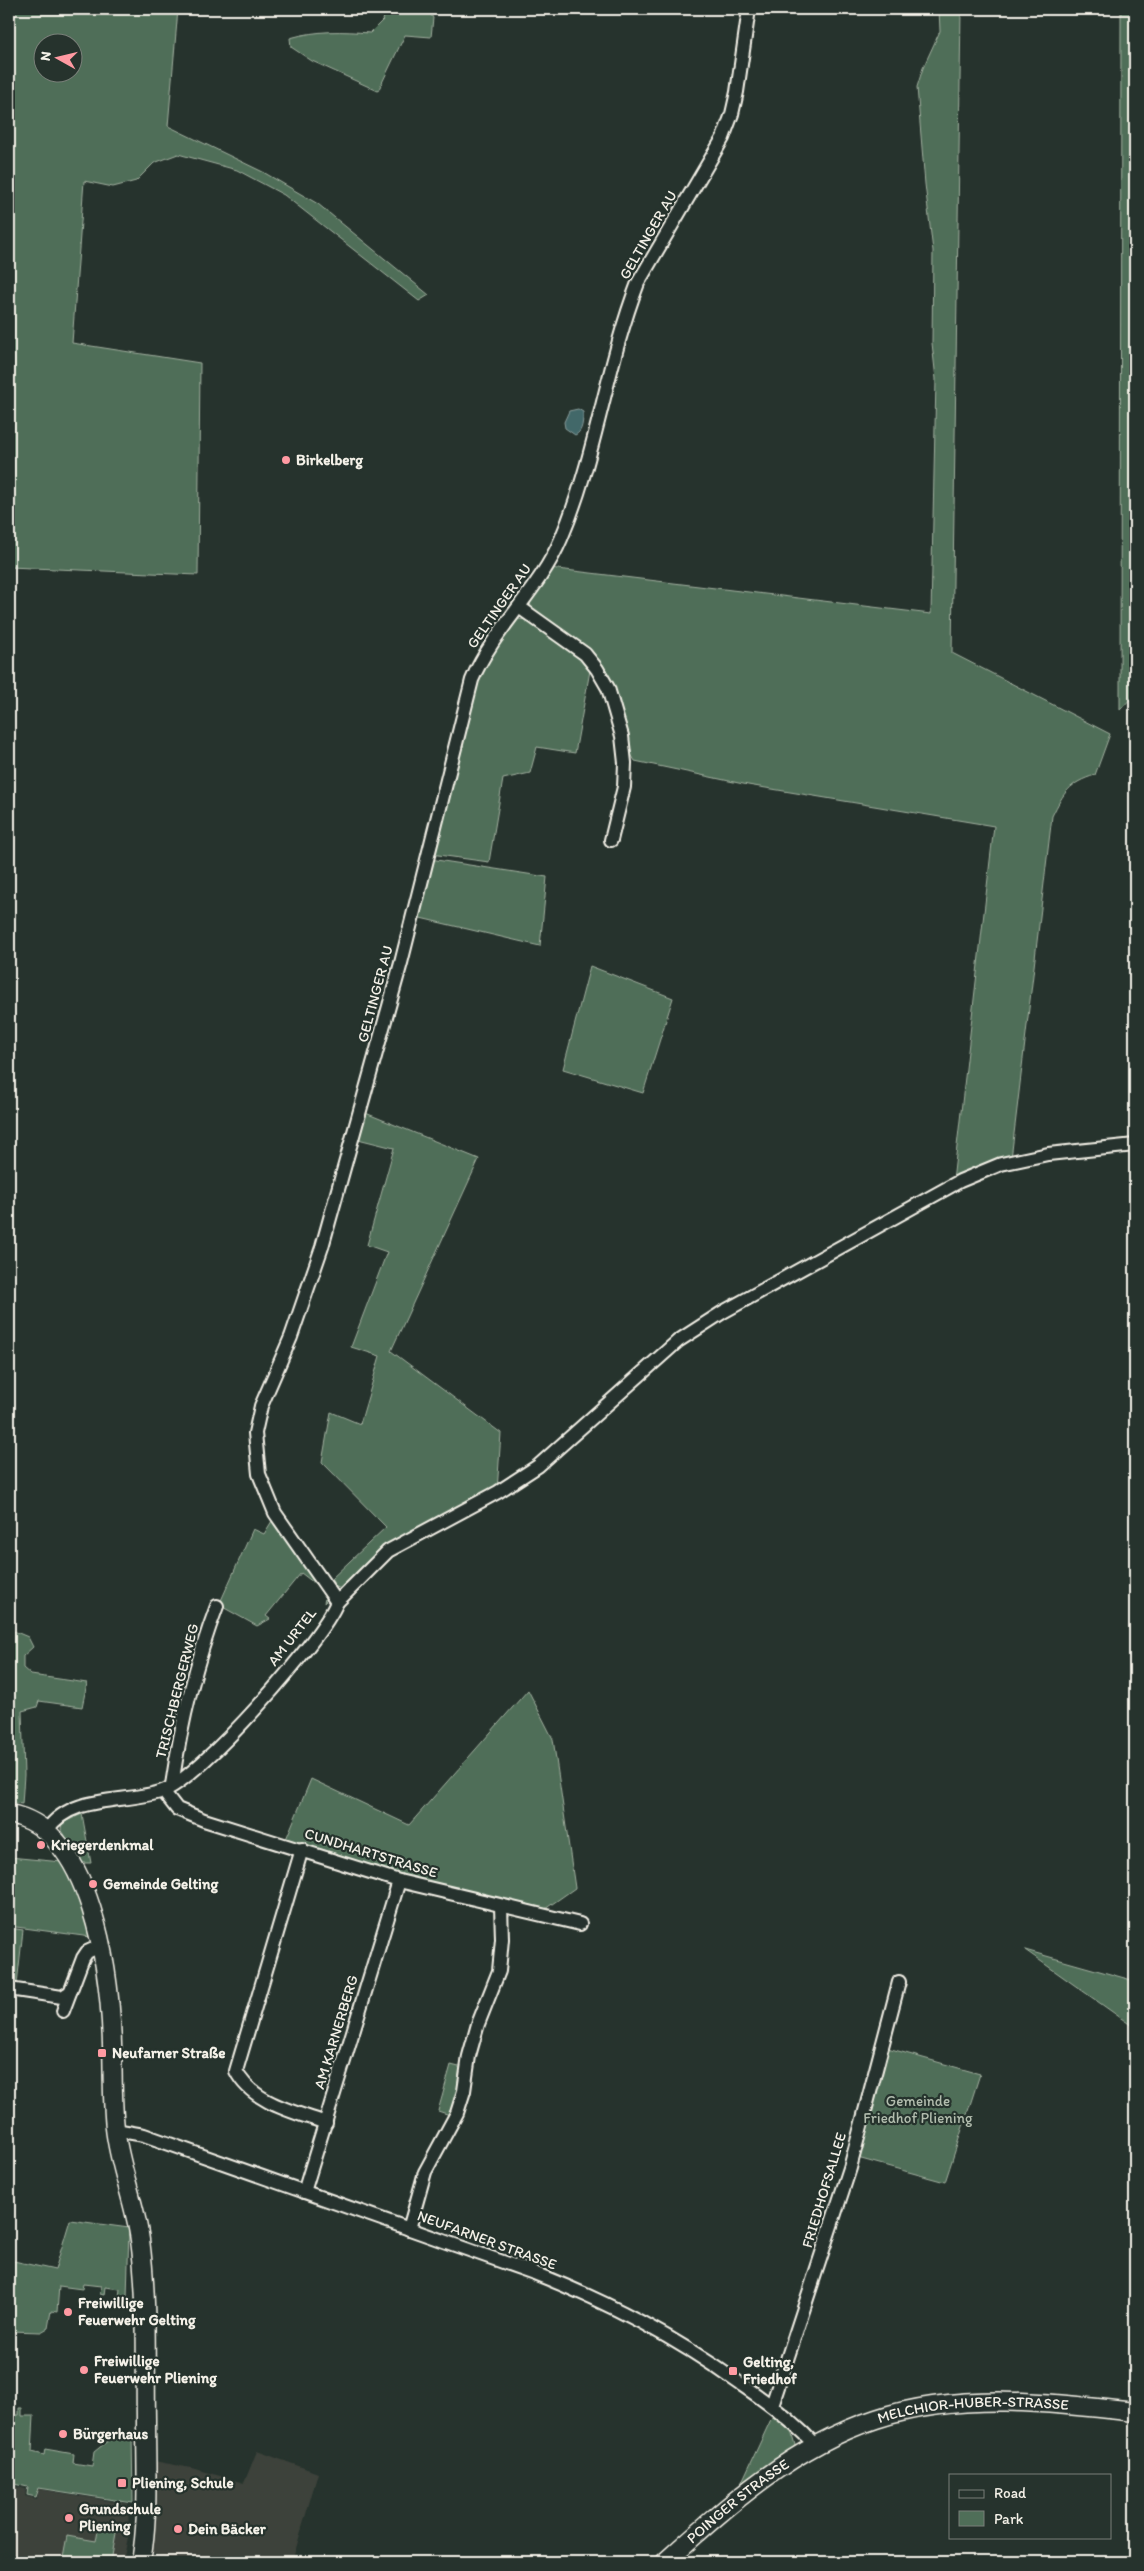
<svg xmlns="http://www.w3.org/2000/svg" width="1144" height="2571" font-family="Itim,sans-serif">
<style>
.built{fill:#3d423b}
.green{fill:#4f6e58;stroke:#a2b0a0;fill-rule:evenodd}
.water{fill:#436769;stroke:#8a9e9c}
.lines{fill:none;stroke-linecap:round;stroke-linejoin:round}
.street-casing{stroke:#f4f1e8;stroke-width:16}
.secondary-casing{stroke:#f4f1e8;stroke-width:21}
.street{stroke:#26332d;stroke-width:12}
.secondary{stroke:#26332d;stroke-width:18}
.poi-dot{fill:#ff9aa2;stroke:#26332d;stroke-width:2}
.labels{text-anchor:middle;dominant-baseline:central;stroke-width:4.5;stroke-linejoin:round;paint-order:stroke}
.street-label{font-size:15px;fill:#f4f1e8;stroke:#26332d}
.poi-label{font-size:15px;font-weight:bold;fill:#f4f1e8;stroke:#26332d;text-anchor:start}
.park-label{font-size:15px;fill:#b2bdae;stroke:#26332d}
</style>
<rect width="100%" height="100%" fill="#26332d"/>
<filter id="ink" filterUnits="userSpaceOnUse"><feTurbulence type="fractalNoise" baseFrequency=".02" numOctaves="2"/><feDisplacementMap in="SourceGraphic" scale="10" xChannelSelector="R" yChannelSelector="G"/><feConvolveMatrix kernelMatrix="1 2 1 2 8 2 1 2 1" color-interpolation-filters="sRGB"/></filter>
<g filter="url(#ink)">
<!-- built -->
<g class="built">
<path d="M257 2451 318 2473 292 2562H179L150 2552 154 2461 196 2469 244 2483Z"/>
<path d="M9 2485 26 2489 25 2496 37 2499 39 2489 128 2504 129 2532 123 2562H9Z"/>
</g>
<!-- green -->
<g class="green">
<path d="M9 9H178L168 126 263 172 318 204 429 295 419 301 284 195 237 170 178 154 154 163 136 181 113 187 84 181 72 343 200 363 198 575 9 567V397L11 372H9ZM42 42H72V72H42Z"/>
<path d="M387 9H428L433 18 431 37 405 35 378 91 312 61 291 47 290 38C318 30 341 31 370 33L383 20Z"/>
<path d="M939 9H961L952 653 1110 734 1095 775C1069 783 1064 792 1052 816L1011 1159 953 1181 994 826 748 785 635 761 628 749 613 690 531 610 530 599 549 568 931 614 936 379 932 343 933 251 925 184 917 87 923 68 940 31Z"/>
<path d="M1121 9H1135V694L1120 710Z"/>
<path d="M517 619 530 620 591 665 575 753 537 747 530 773 503 779 489 862 431 854 479 669Z"/>
<path d="M430 859 547 877 540 946 416 917Z"/>
<path d="M590 966 673 998 643 1093 563 1069Z"/>
<path d="M363 1112 479 1159 391 1351 501 1433 497 1491 384 1549 344 1590 336 1587 331 1579 386 1527 322 1462 331 1412 360 1424 380 1356 351 1347 387 1252 367 1245 394 1148 358 1139Z"/>
<path d="M275 1520 328 1599 324 1603 325 1598 318 1586 301 1573 266 1616 270 1619 257 1626 219 1605 253 1529 264 1534 272 1521Z"/>
<path d="M9 1629 28 1637 33 1647 23 1656V1668L31 1675 87 1683 82 1707 39 1701 37 1707 22 1711 24 1775 22 1804 9 1802Z"/>
<path d="M528 1690 553 1739 575 1888 545 1909C498 1903 445 1894 400 1879 362 1866 325 1843 284 1844L311 1779 409 1825Z"/>
<path d="M82 1814 91 1863H82L61 1829 62 1823Z"/>
<path d="M9 1857 62 1862 74 1884 91 1937 9 1926Z"/>
<path d="M9 1928 23 1930 17 1984 9 1983Z"/>
<path d="M1025 1950 1135 1981V2028Z"/>
<path d="M884 2047 980 2074 945 2182 854 2157Z"/>
<path d="M451 2065 463 2068 461 2089 450 2115 438 2111Z"/>
<path d="M70 2220 129 2228 127 2298 119 2297 120 2289 105 2287 104 2295 100 2294 101 2286 83 2284 82 2289 59 2286 57 2312 51 2311 48 2328 41 2332 9 2331V2260L55 2270Z"/>
<path d="M19 2408H22V2416H34L32 2452 44 2455 45 2449 74 2454 73 2463 92 2466 94 2452 114 2436 127 2439 132 2435 133 2503 39 2488 36 2497 27 2495 28 2487 9 2483V2415H19Z"/>
<path d="M773 2415H777L791 2431 795 2445 789 2456 739 2488Z"/>
<path d="M99 2524 117 2527 111 2562H62L67 2536 96 2541Z"/>
</g>
<!-- water -->
<path class="water" d="M578 409 583 412C583 420 583 432 575 435L565 428 564 422 569 411Z"/>
<g class="lines">
<!-- street casing -->
<g class="street-casing">
<g id="street">
<path d="M519 607 585 654 597 669 608 688 622 736 625 763 624 787 611 840"/>
<path d="M337 1602 388 1551 498 1492 538 1466 678 1341 723 1312 960 1181 1001 1164 1048 1154 1135 1145"/>
<path d="M172 1785C181 1724 195 1664 217 1606"/>
<path d="M163 1791 177 1809 204 1820 399 1881 580 1924"/>
<path d="M47 1830C72 1793 126 1804 163 1791 201 1777 322 1640 337 1602L275 1513 259 1474 255 1433 261 1406 291 1337 322 1247 401 963 472 680C494 628 539 591 561 539 596 457 606 366 638 283L723 138 732 114 737 92 749 9"/>
<path d="M302 1849 236 2071C252 2103 295 2112 326 2123"/>
<path d="M9 1989 62 1997 70 1992"/>
<path d="M63 2011 83 1958 87 1952 100 1946"/>
<path d="M115 2130 144 2135 534 2273C610 2303 675 2337 742 2385 769 2403 794 2422 816 2446"/>
<path d="M304 2192 399 1881"/>
<path d="M409 2229 425 2172 457 2113 464 2091 469 2056 478 2024 499 1971 502 1939 501 1906"/>
<path d="M772 2405 850 2168 899 1982"/>
</g>
</g>
<!-- secondary casing -->
<g class="secondary-casing">
<g id="secondary">
<path d="M9 1814C93 1828 110 1975 112 2044 113 2072 112 2100 115 2128 119 2166 135 2202 140 2240 148 2299 145 2360 146 2419 146 2467 149 2515 141 2562"/>
<path id="s1" d="M665 2562C728 2505 793 2446 876 2419 958 2392 1051 2402 1135 2412"/>
</g>
</g>
<!-- street -->
<use href="#street" class="street"/>
<!-- secondary -->
<use href="#secondary" class="secondary"/>
</g>
</g>
<!-- markers -->
<g class="poi-dot">
<circle cx="286" cy="460" r="5"/>
<circle cx="41" cy="1845" r="5"/>
<circle cx="93" cy="1884" r="5"/>
<rect x="97" y="2048" width="10" height="10" rx="2.5"/>
<circle cx="68" cy="2312" r="5"/>
<circle cx="84" cy="2370" r="5"/>
<rect x="728" y="2366" width="10" height="10" rx="2.5"/>
<circle cx="63" cy="2434" r="5"/>
<rect x="117" y="2478" width="10" height="10" rx="2.5"/>
<circle cx="69" cy="2518" r="5"/>
<circle cx="178" cy="2529" r="5"/>
</g>
<g class="labels">
<!-- street labels -->
<g class="street-label">
<text transform="translate(648 235) rotate(-60)">GELTINGER AU</text>
<text transform="translate(499 606) rotate(-55)">GELTINGER AU</text>
<text transform="translate(375 994) rotate(-75)">GELTINGER AU</text>
<text transform="translate(292 1637) rotate(-52)">AM URTEL</text>
<text transform="translate(177 1691) rotate(-76)">TRISCHBERGERWEG</text>
<text transform="translate(371 1853) rotate(17)">CUNDHARTSTRASSE</text>
<text transform="translate(336 2032) rotate(-73)">AM KARNERBERG</text>
<text transform="translate(824 2190) rotate(-73)">FRIEDHOFSALLEE</text>
<text transform="translate(487 2240) rotate(20)">NEUFARNER STRASSE</text>
<text stroke="none"><textPath href="#s1" startOffset="355">MELCHIOR-HUBER-STRASSE</textPath></text>
<text stroke="none"><textPath href="#s1" startOffset="95">POINGER STRASSE</textPath></text>
</g>
<!-- poi labels -->
<g class="poi-label">
<text x="296" y="460">Birkelberg</text>
<text x="51" y="1845">Kriegerdenkmal</text>
<text x="103" y="1884">Gemeinde Gelting</text>
<text x="112" y="2053">Neufarner Straße</text>
<text x="78" y="2303">Freiwillige<tspan x="78" dy="17">Feuerwehr Gelting</tspan></text>
<text x="94" y="2361">Freiwillige<tspan x="94" dy="17">Feuerwehr Pliening</tspan></text>
<text x="743" y="2362">Gelting,<tspan x="743" dy="17">Friedhof</tspan></text>
<text x="73" y="2434">Bürgerhaus</text>
<text x="132" y="2483">Pliening, Schule</text>
<text x="79" y="2509">Grundschule<tspan x="79" dy="17">Pliening</tspan></text>
<text x="188" y="2529">Dein Bäcker</text>
</g>
<!-- park labels -->
<g class="park-label">
<text x="918" y="2101">Gemeinde<tspan x="918" dy="17">Friedhof Pliening</tspan></text>
</g>
</g>
<!-- margin -->
<rect width="1144" height="2571" fill="none" stroke="#26332d" stroke-width="30"/>
<rect x="15" y="15" width="1114" height="2541" fill="none" stroke="#f4f1e8" stroke-width="2" filter="url(#ink)"/>
<!-- legend -->
<rect x="949" y="2474" width="162" height="65" fill="#26332d" stroke="#787f78"/>
<rect x="959" y="2490" width="25" height="8" fill="#26332d" stroke="#787f78"/>
<text x="994" y="2498" font-size="15" fill="#f4f1e8">Road</text>
<rect x="959" y="2511" width="25" height="15" fill="#4f6e58" stroke="#787f78"/>
<text x="994" y="2524" font-size="15" fill="#f4f1e8">Park</text>
<!-- north arrow -->
<g transform="translate(58 58) rotate(278)"><circle r="24" fill="#26332d" stroke="#787f78"/>
<path d="M0-4L9 19L0 12L-9 19Z" fill="#ff9aa2"/>
<text y="-8" font-size="14" font-weight="bold" text-anchor="middle" fill="#f4f1e8">N</text>
</g>
</svg>
